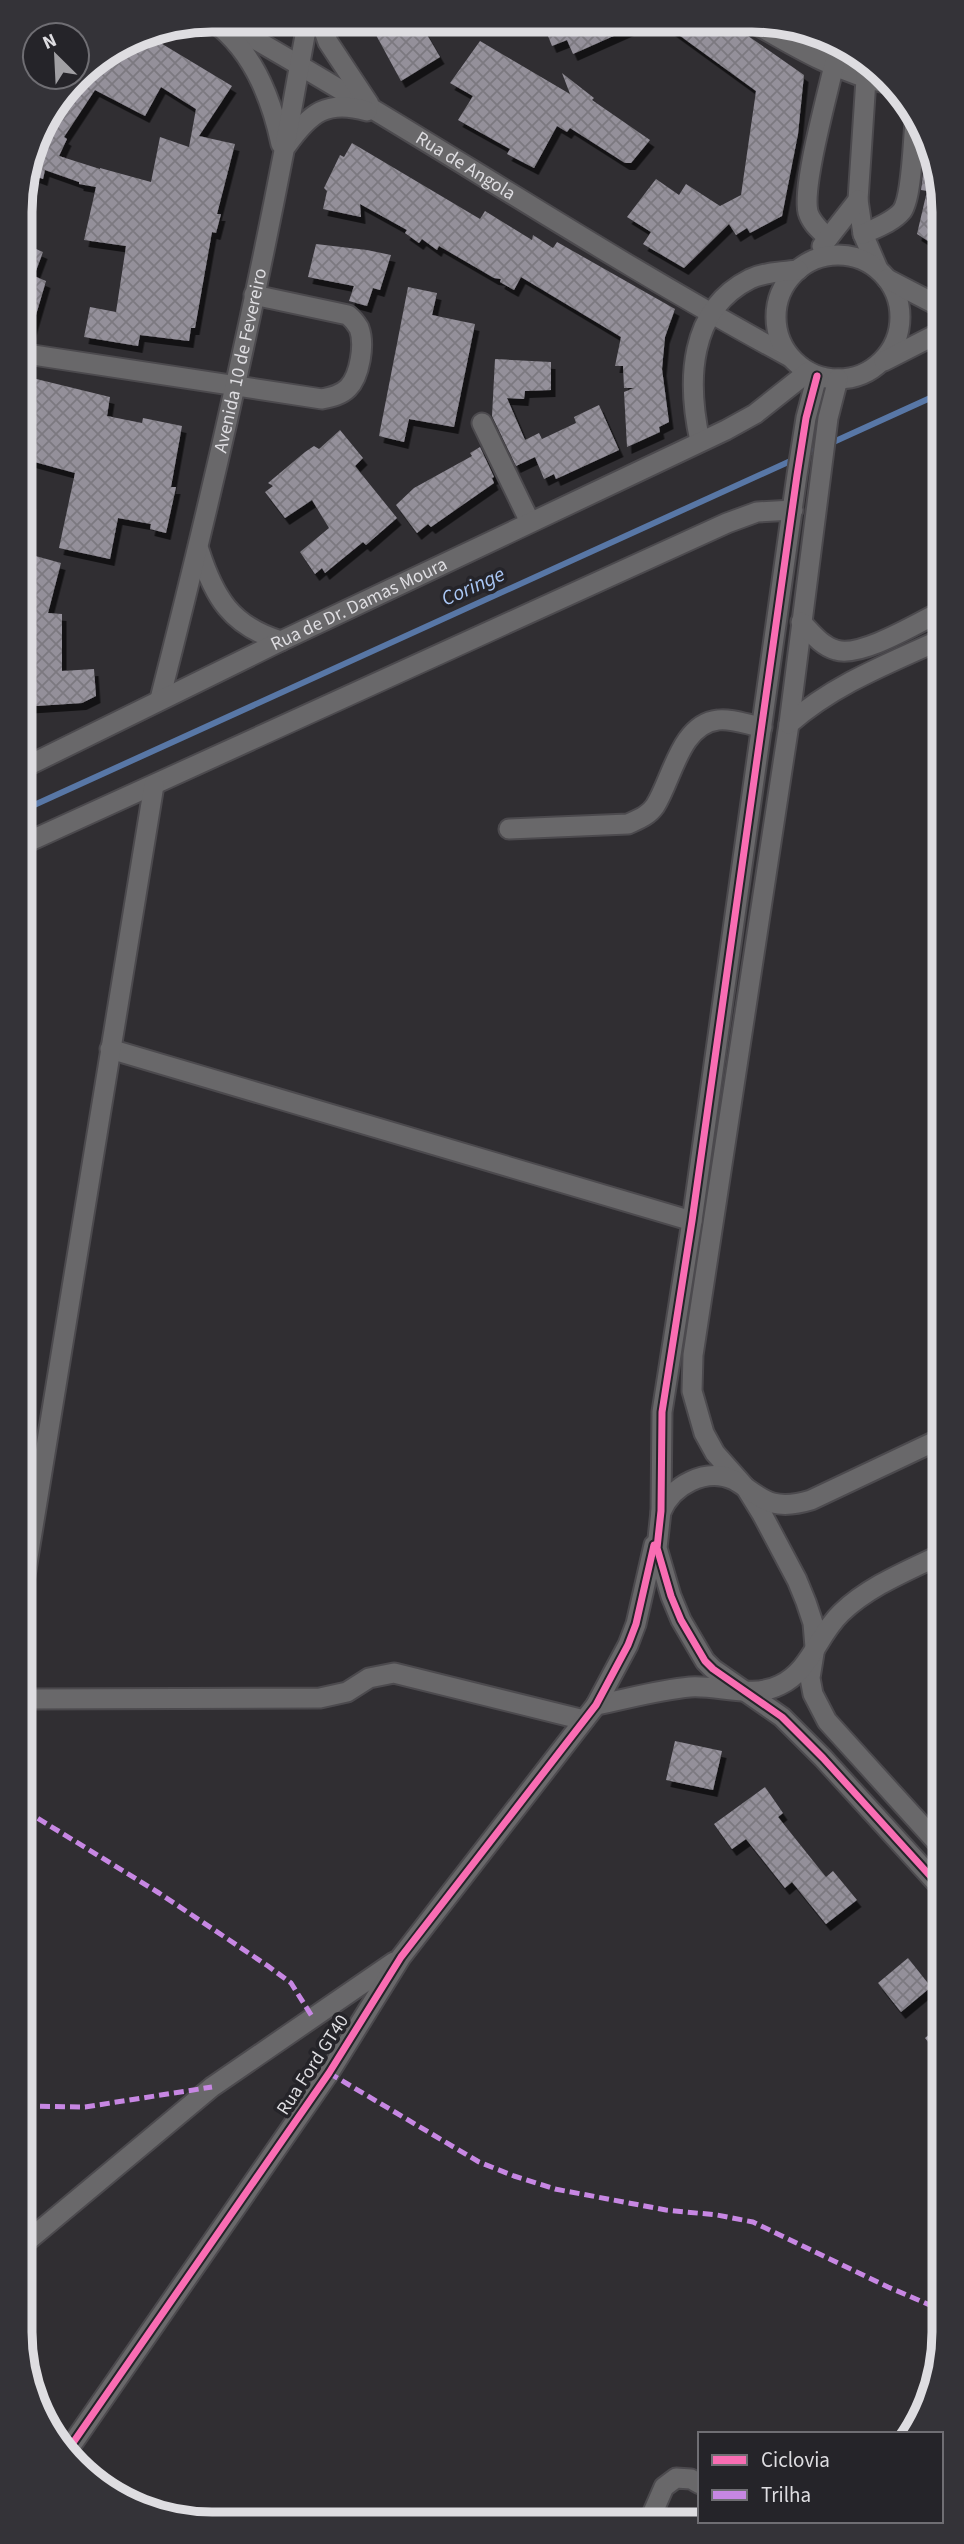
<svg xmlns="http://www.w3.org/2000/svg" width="964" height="2544" font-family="'Source Sans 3',sans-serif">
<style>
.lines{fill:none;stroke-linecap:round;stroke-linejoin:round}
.stream{stroke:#5877a6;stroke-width:6}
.building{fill:url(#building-cross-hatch);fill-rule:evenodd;filter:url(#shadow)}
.minor-casing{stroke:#4c4a4e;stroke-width:23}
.minor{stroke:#69686a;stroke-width:19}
.quiet{stroke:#c787e3;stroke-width:5;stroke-dasharray:10 5;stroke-linecap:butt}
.cycleway-casing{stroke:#252429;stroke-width:11}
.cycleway{stroke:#f96db3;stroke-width:7}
.labels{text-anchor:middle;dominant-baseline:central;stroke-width:7;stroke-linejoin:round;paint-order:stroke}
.street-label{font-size:19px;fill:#dedde1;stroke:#252429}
.water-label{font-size:21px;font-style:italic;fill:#aac7f5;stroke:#252429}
.rim{fill:none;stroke:#dedde1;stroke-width:9}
</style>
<defs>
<pattern id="building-cross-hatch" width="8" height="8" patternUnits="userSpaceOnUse" patternTransform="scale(1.75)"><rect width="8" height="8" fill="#94909a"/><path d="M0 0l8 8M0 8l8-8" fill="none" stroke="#7c7980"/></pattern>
<filter id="shadow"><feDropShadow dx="4.5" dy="7" stdDeviation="0" flood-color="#0009"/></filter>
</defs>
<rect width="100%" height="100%" fill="#302e32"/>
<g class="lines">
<!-- stream -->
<g class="stream">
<path d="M829 444 939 394"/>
<path d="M21 811 819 448"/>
</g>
</g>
<!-- building -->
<g class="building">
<path d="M404 20 419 21 440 57 401 81 376 35Z"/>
<path d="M542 21 622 22H645L573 54 567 40 552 46Z"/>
<path d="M661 22H728L804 75 798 134 782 216 750 233 747 228 736 235 729 224 684 268 643 244 651 232 627 217 656 179 679 195 686 184 720 206 741 195 756 91Z"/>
<path d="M144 33 232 86 199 136 235 144 217 214H221L216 233 212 232 195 328H191L189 341 140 335 138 346 84 337 90 307 116 312 126 246 84 240 96 187 79 184V182L45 170 43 179 27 173 39 127 69 87 73 90 88 67 97 72 110 51ZM161 87 196 109 189 147 160 137 151 182 100 168V169L59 156 67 139 64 137 95 90 145 116Z"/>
<path d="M480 41 570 94 562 73 594 98 592 100 650 140 631 163H625L570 128 567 132 557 126 534 168 507 154 510 149 458 120 473 96 450 83Z"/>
<path d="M927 142 938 162 939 248 917 234 927 191 921 190Z"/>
<path d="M352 143 480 219 485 211 532 240 533 235 553 248 557 242 675 309 665 337 662 369 669 422 659 427 660 432 627 447 624 392 634 388H624L623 366H615L621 337 521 277 514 290 500 282 501 279 494 278 439 246 437 250 422 239 419 243 405 233 407 230 360 204 361 217 323 209 327 191 324 188 340 155 344 157Z"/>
<path d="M20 242 43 252 34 276 46 281 28 342 20 341Z"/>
<path d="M316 244 367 250 391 255 380 290 373 288 367 306 349 301 354 286 308 277Z"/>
<path d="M408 287 437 293 432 315 475 324 454 427 409 419 404 442 379 436Z"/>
<path d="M495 359 551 362V390L525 391 524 399 507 398 525 440 539 433 542 439 576 423 574 417 599 405 619 450 556 479 554 474 544 479 535 457 516 466 492 416Z"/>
<path d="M20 375 110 397 107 416 142 423 143 418 182 426 171 487H176L166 533 150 529 151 524 118 518 110 559 59 548 75 473 20 458Z"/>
<path d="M340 430 363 458 355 466 397 518 366 545 363 542 325 573 322 568 315 574 300 552 329 528 312 500 285 518 265 492 273 486 268 483 305 452 314 446 319 449Z"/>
<path d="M480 447 494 477 492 478 494 483 431 527 428 524 417 533 396 505 414 488 472 456 470 453Z"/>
<path d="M21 552 61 563 48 613 62 614V671L94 669 96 696 82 703 21 707Z"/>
<path d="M675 1741 722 1751 713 1790 666 1780Z"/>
<path d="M765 1787 783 1813 778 1817 826 1877 833 1871 857 1900 826 1924 792 1882 785 1888 746 1839 732 1849 714 1824Z"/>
<path d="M908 1958 931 1987 901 2012 878 1983Z"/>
<path d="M943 2023 944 2039V2062L925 2038Z"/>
</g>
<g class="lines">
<!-- minor casing -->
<g class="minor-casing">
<g id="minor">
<path id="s1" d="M219 19C412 127 595 252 790 357"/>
<path d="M320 20 328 42 369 104"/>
<path d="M754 23C798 49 843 75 894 85"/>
<path d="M220 27C255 56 272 101 281 144"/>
<path d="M867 64 858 200 863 234 878 269"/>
<path d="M287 145C310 113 327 99 367 111"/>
<path d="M863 234C876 228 893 222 902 211 912 197 913 141 915 122"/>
<path d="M828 238C820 230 811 223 808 212 802 186 827 96 834 65"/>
<path d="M822 246 858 200"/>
<circle cx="838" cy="317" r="62"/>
<path d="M887 279 939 306"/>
<path d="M20 353 322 399C332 397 341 395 348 388 360 376 365 344 359 328 356 323 353 319 348 315L254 295"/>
<path d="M884 361 939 333"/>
<path d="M817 376 806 418 797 475 692 1221 662 1412 661 1511 657 1548 671 1596 681 1620 705 1661 713 1669 782 1717 823 1758 943 1890"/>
<path d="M838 379 828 418 789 724 693 1355 692 1391 704 1433 715 1453 746 1488 762 1514 797 1580 806 1602 813 1623 815 1647 810 1678 813 1694 827 1721 943 1849"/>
<path d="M482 423 530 522"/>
<path d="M700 441C687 382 688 310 750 279 765 272 782 272 798 270"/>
<path d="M199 550C214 597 231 626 281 641"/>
<path d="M801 622C811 632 821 646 836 650 860 658 916 624 940 612"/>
<path id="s2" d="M160 699C206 519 248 338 283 156 292 111 299 65 308 20"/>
<path d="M789 724C833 685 887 664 940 640"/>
<path id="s3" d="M21 769 281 641 726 430 755 414 808 372"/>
<path d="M509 829 628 824C639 819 648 816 655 806 672 780 680 724 718 720 731 718 749 725 762 727"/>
<path d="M21 845 727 523 757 512 793 510"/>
<path d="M110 1049 692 1221"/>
<path d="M661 1512C672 1485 706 1467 734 1480 747 1487 758 1499 773 1503 785 1506 798 1504 811 1500L942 1438"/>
<path d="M24 1582 154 785"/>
<path d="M24 1699 320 1698 347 1692 369 1678 394 1673 584 1720"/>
<path d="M596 1705C627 1699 658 1690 690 1687 720 1685 752 1699 780 1685 811 1670 817 1636 841 1613 869 1586 907 1571 942 1554"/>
<path d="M25 2243 212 2087 394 1962"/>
<path d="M68 2450 329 2073 401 1957 596 1705 628 1645 636 1624 654 1545"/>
<path d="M650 2519 664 2487 676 2478 691 2479 700 2484"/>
</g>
</g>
<!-- minor -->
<use href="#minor" class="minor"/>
<!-- quiet -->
<g class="quiet">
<path d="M24 1813 34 1816 159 1893 268 1966 291 1983 313 2018"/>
<path d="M329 2073 479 2162 514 2176 555 2189 666 2210 717 2215 753 2222 888 2287 944 2311"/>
<path d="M25 2106 85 2107 212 2087"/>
</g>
<!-- cycleway casing -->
<g class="cycleway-casing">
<g id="cycleway">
<path d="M817 376 806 418 797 475 692 1221 662 1412 661 1511 657 1548 671 1596 681 1620 705 1661 713 1669 782 1717 823 1758 943 1890"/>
<path d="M68 2450 329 2073 401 1957 596 1705 628 1645 636 1624 654 1545"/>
</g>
</g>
<!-- cycleway -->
<use href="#cycleway" class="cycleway"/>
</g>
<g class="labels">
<!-- street labels -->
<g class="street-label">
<text stroke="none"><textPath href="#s1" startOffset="287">Rua de Angola</textPath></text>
<text stroke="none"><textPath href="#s2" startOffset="348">Avenida 10 de Fevereiro</textPath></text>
<text stroke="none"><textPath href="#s3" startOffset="376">Rua de Dr. Damas Moura</textPath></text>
<text transform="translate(313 2065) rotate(-57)">Rua Ford GT40</text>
</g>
<!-- water labels -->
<g class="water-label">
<text transform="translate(473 586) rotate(-24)">Coringe</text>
</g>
</g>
<!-- crop -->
<path d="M0 0H964V2544H0ZM212 32H752A180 180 0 0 1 932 212V2332A180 180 0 0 1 752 2512H212A180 180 0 0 1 32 2332V212A180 180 0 0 1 212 32Z" fill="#343338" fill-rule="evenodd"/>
<path class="rim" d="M212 32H752A180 180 0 0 1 932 212V2332A180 180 0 0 1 752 2512H212A180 180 0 0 1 32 2332V212A180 180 0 0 1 212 32Z"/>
<!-- legend -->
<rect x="698" y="2432" width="245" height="91" fill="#252429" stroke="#6f6e73" stroke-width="2"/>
<rect x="712" y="2455" width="35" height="10" fill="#f96db3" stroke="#6f6e73" stroke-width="2"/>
<text x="761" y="2467" font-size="21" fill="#dedde1">Ciclovia</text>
<rect x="712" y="2490" width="35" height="10" fill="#c787e3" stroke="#6f6e73" stroke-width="2"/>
<text x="761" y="2502" font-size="21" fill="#dedde1">Trilha</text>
<!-- north arrow -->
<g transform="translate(56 56) rotate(336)"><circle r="33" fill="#252429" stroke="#6f6e73" stroke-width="2"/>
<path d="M0-5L12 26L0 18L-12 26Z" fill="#a1a0a4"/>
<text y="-10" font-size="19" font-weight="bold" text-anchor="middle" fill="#dedde1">N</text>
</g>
</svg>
